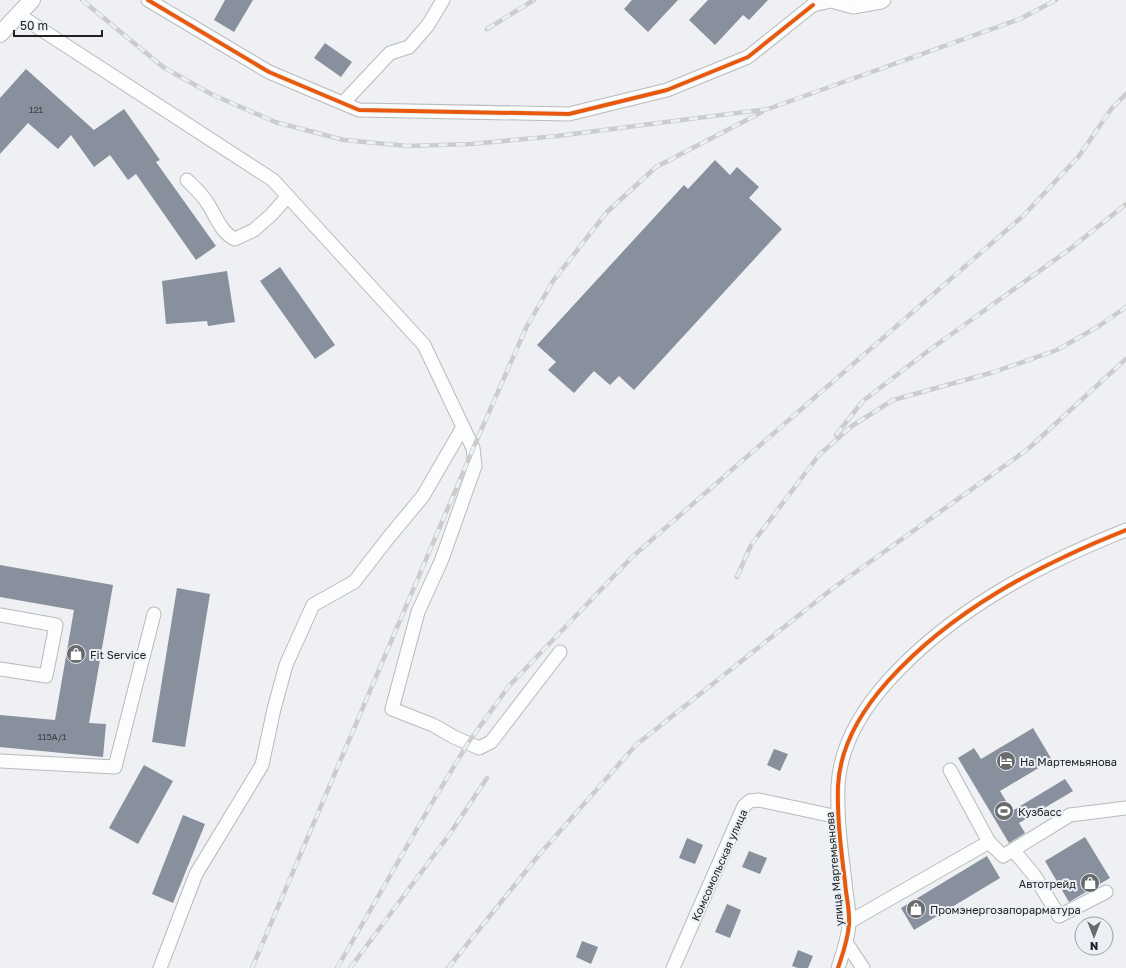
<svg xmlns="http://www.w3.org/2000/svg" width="1126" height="968" font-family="'Golos Text',sans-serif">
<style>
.building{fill:#87909c}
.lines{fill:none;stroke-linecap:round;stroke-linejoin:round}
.minor-casing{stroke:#b8babc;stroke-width:15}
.major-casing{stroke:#b8babc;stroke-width:18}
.minor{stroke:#fcfdfd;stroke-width:13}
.major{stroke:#fcfdfd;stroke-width:16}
.rail-casing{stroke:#cccccd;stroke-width:4.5}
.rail{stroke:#ebf0f6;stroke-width:3;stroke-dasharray:9;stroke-linecap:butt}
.cycleway-casing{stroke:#ebf0f6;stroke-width:6}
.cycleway{stroke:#e8590c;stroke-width:4}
.labels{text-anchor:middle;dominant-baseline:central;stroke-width:4;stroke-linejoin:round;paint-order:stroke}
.number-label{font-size:9px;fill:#3a3e42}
.poi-label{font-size:11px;fill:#202224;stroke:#ebf0f6;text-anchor:start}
.street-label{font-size:11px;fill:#202224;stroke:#ebf0f6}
</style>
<rect width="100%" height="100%" fill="#eef0f3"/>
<!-- building -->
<g class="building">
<path d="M225 0H253L234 32 214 20Z"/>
<path d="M632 0H678L648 32 624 9Z"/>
<path d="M708 0H768L749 20 743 15 715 45 689 20Z"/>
<path d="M325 43 352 62 341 77 314 58Z"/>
<path d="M26 69 94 130 124 109 160 160 156 162 216 246 196 260 136 174 128 180 110 155 94 167 71 135 58 149 28 123 0 154V98Z"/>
<path d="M715 160 730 175 737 167 759 187 749 198 782 229 634 390 619 376 610 385 594 371 574 393 548 370 556 362 537 345 684 185 688 189Z"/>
<path d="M280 267 335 345 315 359 260 281Z"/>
<path d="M227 271 235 322 208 326 207 321 166 324 162 281Z"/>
<path d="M0 565 113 585 89 723 106 724 103 757 0 747V715L55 720 74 610 0 597Z"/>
<path d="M177 588 210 594 185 747 152 742Z"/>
<path d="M1033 728 1052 760 1000 791 1012 811 1065 779 1073 791 1019 823 1025 833 1009 843 958 758 974 748 981 759Z"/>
<path d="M774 749 788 754 780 771 767 765Z"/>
<path d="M144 765 173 781 138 844 109 828Z"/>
<path d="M183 815 205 824 173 903 152 894Z"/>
<path d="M1085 837 1110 878 1069 902 1045 861Z"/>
<path d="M687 838 703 845 695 864 679 858Z"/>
<path d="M749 851 767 858 760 874 742 867Z"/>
<path d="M987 856 1000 878 914 930 901 908Z"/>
<path d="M727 904 741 910 730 938 715 932Z"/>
<path d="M582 941 598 947 591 964 576 957Z"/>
<path d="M798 950 813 956 808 968H798L792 966Z"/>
</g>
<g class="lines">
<!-- minor casing -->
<g class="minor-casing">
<g id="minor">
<path d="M148 0 269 72 359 110 569 114 667 90 748 57 813 5 831 1 853 7 881 2 884 0"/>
<path d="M19 15 273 180 424 345 473 448 475 466 442 559 418 612 392 709 433 725 454 737 479 748 491 742 560 652"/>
<path d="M343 103 390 53 409 47 428 25 443 0"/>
<path d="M187 180C194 187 203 195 208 204 216 216 221 233 235 239L254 230 271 215 288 196"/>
<path d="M0 615 56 625 46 676 0 669"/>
<path d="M0 761 115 767 154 614"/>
<path d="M950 770 989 842"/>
<path d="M1013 850 1034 875 1059 916 1106 892"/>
<path d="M849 922 989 842 1003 856 1070 815 1126 808"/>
<path d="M847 944 863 968"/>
<path d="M160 968 196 874 262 765 274 709 286 665 313 605 354 582 389 537 423 496 463 427"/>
<path d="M673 968 744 806 750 801 759 800 838 817"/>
<path d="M838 968C843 953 848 940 849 924 850 911 846 896 845 882 841 850 837 818 838 786 840 745 862 710 888 681 952 610 1038 565 1126 530"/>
</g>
</g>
<!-- major casing -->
<g class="major-casing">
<path id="major" d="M0 34 32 0"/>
</g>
<!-- minor -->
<use href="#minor" class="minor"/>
<!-- major -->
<use href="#major" class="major"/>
<!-- rail casing -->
<g class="rail-casing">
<g id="rail">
<path d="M82 0 163 67 211 94 275 122 344 140 407 146 471 144 557 136 768 109 1020 19 1056 0"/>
<path d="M487 29 534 0"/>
<path d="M836 435 863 401 928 351 1070 249 1126 204"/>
<path d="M737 577 751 545 819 455 852 426 893 400 994 372 1057 350 1099 326 1126 307"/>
<path d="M252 968 479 435 526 328 553 281 607 212 656 167 762 112"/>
<path d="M337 968 429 808 468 743 509 686 632 557 1024 215 1079 156 1112 108 1126 94"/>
<path d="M350 968 449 835 487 778"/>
<path d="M448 968 538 856 636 745 832 589 1028 449 1126 359"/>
</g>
</g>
<!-- rail -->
<use href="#rail" class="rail"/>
<!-- cycleway casing -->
<g class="cycleway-casing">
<g id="cycleway">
<path d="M148 0 269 72 359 110 569 114 667 90 748 57 813 5"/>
<path d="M838 968C843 953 848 940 849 924 850 911 846 896 845 882 841 850 837 818 838 786 840 745 862 710 888 681 952 610 1038 565 1126 530"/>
</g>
</g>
<!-- cycleway -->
<use href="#cycleway" class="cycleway"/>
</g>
<!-- icons -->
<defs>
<g id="shop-disc" transform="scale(1)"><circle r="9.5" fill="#686a6c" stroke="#ebf0f6"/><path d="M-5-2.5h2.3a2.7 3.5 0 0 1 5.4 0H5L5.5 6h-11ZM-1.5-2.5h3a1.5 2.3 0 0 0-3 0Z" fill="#fff"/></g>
<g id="hotel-disc" transform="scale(1)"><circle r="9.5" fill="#686a6c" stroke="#ebf0f6"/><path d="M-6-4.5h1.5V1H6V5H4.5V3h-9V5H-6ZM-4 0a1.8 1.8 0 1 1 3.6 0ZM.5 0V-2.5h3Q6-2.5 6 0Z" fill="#fff"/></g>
<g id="stadium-disc" transform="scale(1)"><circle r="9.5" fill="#686a6c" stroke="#ebf0f6"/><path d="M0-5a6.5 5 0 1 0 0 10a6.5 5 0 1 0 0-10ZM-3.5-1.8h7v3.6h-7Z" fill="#fff"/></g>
</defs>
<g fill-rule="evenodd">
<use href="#shop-disc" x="76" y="654"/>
<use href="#hotel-disc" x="1006" y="761"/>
<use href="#stadium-disc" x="1004" y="811"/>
<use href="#shop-disc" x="1090" y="883"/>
<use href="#shop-disc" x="916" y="909"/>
</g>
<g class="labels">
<!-- number labels -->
<g class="number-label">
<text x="36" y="109">121</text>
<text x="52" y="736">115А/1</text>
</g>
<!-- poi labels -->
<g class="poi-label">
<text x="90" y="654">Fit Service</text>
<text x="1020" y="761">На Мартемьянова</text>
<text x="1018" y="811">Кузбасс</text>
<text x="1076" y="883" text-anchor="end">Автотрейд</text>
<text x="930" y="909">Промэнергозапорарматура</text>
</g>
<!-- street labels -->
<g class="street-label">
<text transform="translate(719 865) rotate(-66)">Комсомольская улица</text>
<text transform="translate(834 869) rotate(-95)">улица Мартемьянова</text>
</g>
</g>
<!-- north arrow -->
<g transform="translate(1094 936) rotate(180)"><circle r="19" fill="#ebf0f6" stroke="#9a9ea2"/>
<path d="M0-3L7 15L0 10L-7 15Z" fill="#686a6c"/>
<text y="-6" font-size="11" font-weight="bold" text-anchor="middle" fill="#202224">N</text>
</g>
<!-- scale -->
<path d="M14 30v6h88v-6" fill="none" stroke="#202224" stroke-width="2"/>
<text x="20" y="30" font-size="12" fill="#202224" stroke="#ebf0f6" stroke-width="3" paint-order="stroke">50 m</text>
</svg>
